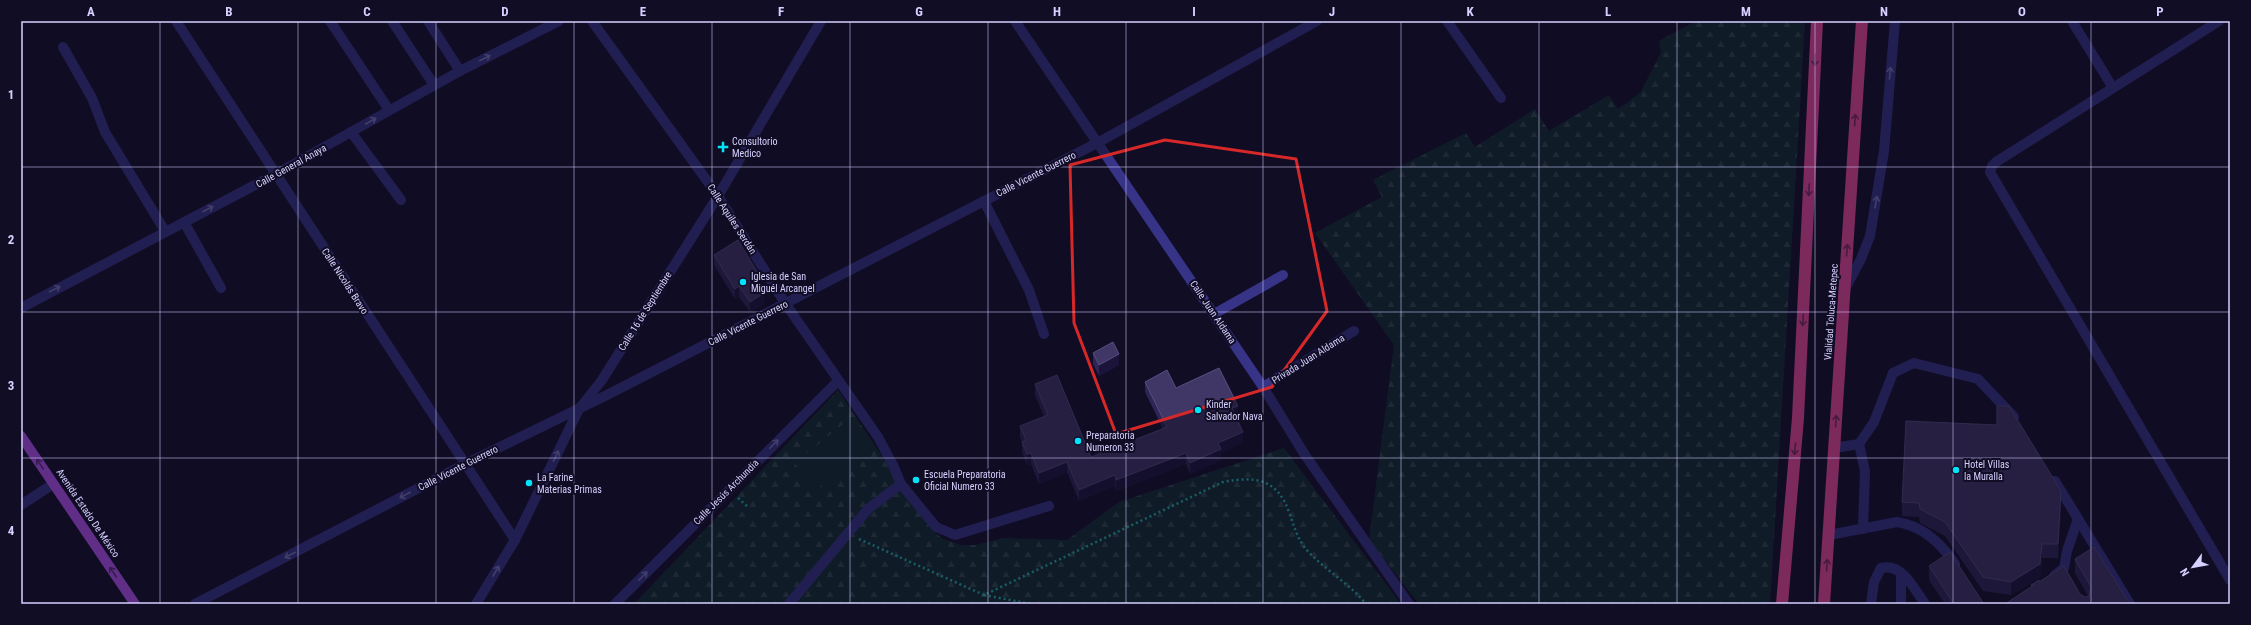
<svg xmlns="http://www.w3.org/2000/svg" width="2251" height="625" font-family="'Roboto Condensed',sans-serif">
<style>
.forest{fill:url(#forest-firs)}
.pitch{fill:#0f302e}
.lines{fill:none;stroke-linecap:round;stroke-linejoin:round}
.path{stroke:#25bfb5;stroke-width:2.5;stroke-dasharray:2 3;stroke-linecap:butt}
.minor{stroke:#373488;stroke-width:10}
.major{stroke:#c058ff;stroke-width:10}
.highway{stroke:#ff4ca3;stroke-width:12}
.wall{fill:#2e2455}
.shaded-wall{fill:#1b133a}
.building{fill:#403767;stroke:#574f7f}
.oneway{stroke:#7f7bbe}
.oneway2{stroke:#882c64}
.oneway3{stroke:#602f87}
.marked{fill:none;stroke:#d62828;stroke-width:3;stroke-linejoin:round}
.grid{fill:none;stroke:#d6d1ff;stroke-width:1;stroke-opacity:0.55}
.poi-dot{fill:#00e4fc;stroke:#110d25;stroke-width:1.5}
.labels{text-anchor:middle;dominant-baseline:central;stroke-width:4;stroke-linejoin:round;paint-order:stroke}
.poi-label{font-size:10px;fill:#d6d1ff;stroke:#110d25;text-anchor:start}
.street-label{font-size:10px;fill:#d6d1ff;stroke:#110d25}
.neatline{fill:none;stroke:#d6d1ff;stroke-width:1.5}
.grid-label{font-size:13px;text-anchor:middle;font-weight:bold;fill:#d6d1ff}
</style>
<defs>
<pattern id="forest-firs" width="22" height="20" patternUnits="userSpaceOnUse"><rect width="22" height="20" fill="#0f302e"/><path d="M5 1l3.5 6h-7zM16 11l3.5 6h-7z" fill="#314d4d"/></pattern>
</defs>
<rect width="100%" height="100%" fill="#110d25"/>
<!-- forest -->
<g class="forest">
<path d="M1696 21H1805L1770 604H1419L1369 540 1394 345 1315 233 1382 197 1373 180 1466 133 1475 147 1535 109 1549 131 1609 95 1618 109 1640 93 1661 53 1659 41Z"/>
<path d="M838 390 929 527 943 539 961 545H976L1003 538 1067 540 1119 502 1284 448 1401 604H634Z"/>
</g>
<!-- pitch -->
<path class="pitch" d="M847 421 868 448 816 490 795 463Z"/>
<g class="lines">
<!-- path -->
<g class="path">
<path d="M738 498 748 507"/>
<path d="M859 539 984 595 1223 482C1254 476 1277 478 1289 512 1294 525 1296 536 1305 548 1323 569 1348 582 1366 604"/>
<path d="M984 595 1031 604"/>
</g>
<!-- minor -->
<g class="minor">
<path d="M176 21 515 540"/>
<path d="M330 21 389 110"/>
<path d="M392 21 434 85"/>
<path d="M428 21 460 71"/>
<path d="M592 21 718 196 785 303 878 437 893 465 901 484 936 527 955 535 1049 506"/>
<path d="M1015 21 1263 387 1305 455 1409 604"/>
<path d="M1447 21 1501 98"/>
<path d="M2072 21 2113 88"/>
<path d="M2219 21 1996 162 1992 166 1990 172 2230 580"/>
<path d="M63 47 92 98 105 132 165 231"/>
<path d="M351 132 401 200"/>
<path d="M984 201 1029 290 1044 334"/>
<path d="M184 222 221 288"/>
<path d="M1845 289 1861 259 1870 236 1884 151 1895 21"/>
<path d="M21 308 276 174 460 71 559 21"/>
<path d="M1214 314 1283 275"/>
<path d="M1263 387 1354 331"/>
<path d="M1859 444 1865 471 1863 529"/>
<path d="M1834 448 1859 444 1874 422 1893 373 1914 363 1978 379 2014 417"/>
<path d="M2055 481 2130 604"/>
<path d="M21 505 53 484"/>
<path d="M1829 535 1897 522C1923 526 1941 543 1955 564"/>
<path d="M2054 576 2064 568 2067 551 2078 519"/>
<path d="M195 604 465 464 607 395 1099 142 1317 21"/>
<path d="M476 604 515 540 579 409 602 380 718 196 821 21"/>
<path d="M615 604 838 381"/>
<path d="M789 604 868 509 901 484"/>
<path d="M1871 604 1874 582 1881 568C1903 563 1914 589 1925 604"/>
<path d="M1901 604V573"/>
</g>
<!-- major -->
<path class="major" d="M21 436 135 604"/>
<!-- highway -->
<g class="highway">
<path d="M1782 604 1798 418 1817 21"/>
<path d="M1824 604 1862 21"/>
</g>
</g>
<!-- wall -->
<g class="wall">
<path d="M714 255 758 281 764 304 750 312 739 297 735 299 714 265Z"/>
<path d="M1093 353 1119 365 1099 376 1093 364Z"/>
<path d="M1145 382 1176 388 1238 416 1236 417 1243 442 1221 453V460L1190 474 1186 464 1116 491 1115 486 1079 501 1067 472 1039 484 1031 464 1027 465 1022 452V442L1020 437V426L1044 417 1035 395V384L1091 457 1163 429 1145 392Z"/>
<path d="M1902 502 2061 505 2058 558H2042L2040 577 2011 595 1983 591 1945 536 1920 523 1919 517 1902 516Z"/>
<path d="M2094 547 2130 604H2005L2031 587V585L2039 580V582L2064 566 2080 594 2085 597 2088 596 2075 573V559Z"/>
<path d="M1929 566 1984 604H1945L1929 580Z"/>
</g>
<!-- shaded-wall -->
<g class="shaded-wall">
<path d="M758 273V284L755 275Z"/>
<path d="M739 286V297L735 299V289Z"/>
<path d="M764 293V304L750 312V302Z"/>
<path d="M1119 354V365L1099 376V365Z"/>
<path d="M1238 406V416L1232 419V408Z"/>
<path d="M1243 432V442L1221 453V460L1190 474V463L1218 443Z"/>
<path d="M1031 453V464L1027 465V454Z"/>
<path d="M1186 453V464L1116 491V480Z"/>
<path d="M1067 462V472L1039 484V473Z"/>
<path d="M1115 475V486L1079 501V490Z"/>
<path d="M2061 491V505L2058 558V544Z"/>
<path d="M2042 544V558L2040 577 2011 595V582Z"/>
</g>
<!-- building -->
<g class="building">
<path d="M738 240 758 273 755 275 764 293 750 302 739 286 735 289 714 255Z"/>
<path d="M1113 342 1119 354 1099 365 1093 353Z"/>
<path d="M1219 368 1238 406 1232 408 1243 432 1218 443 1221 449 1190 463 1186 453 1116 480 1115 475 1079 490 1067 462 1039 473 1031 453 1027 454 1022 442 1026 440 1020 426 1048 415 1035 384 1057 375 1091 457 1167 427 1145 382 1167 370 1176 388Z"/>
<path d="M1997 406H2009L2061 491 2058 544H2042L2040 564 2011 582 1983 577 1945 522 1920 509 1919 503 1902 502 1906 421 1997 425Z"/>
<path d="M2094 547 2130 604H2005L2034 585H2031L2039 580V582L2064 566 2080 594 2085 597 2089 596 2091 587 2075 559Z"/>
<path d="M1950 552 1984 604H1954L1929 566Z"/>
</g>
<!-- one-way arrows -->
<defs><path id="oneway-shaft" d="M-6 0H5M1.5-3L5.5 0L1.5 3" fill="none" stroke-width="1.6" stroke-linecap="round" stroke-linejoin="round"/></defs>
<g class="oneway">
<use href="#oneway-shaft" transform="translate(485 58) rotate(-27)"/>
<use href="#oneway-shaft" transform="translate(1890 73) rotate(-85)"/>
<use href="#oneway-shaft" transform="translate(371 121) rotate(-30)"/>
<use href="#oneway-shaft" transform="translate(1876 202) rotate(-80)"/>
<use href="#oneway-shaft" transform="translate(208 209) rotate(-27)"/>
<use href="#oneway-shaft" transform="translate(55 289) rotate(-28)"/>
<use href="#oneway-shaft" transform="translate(774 444) rotate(-45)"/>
<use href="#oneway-shaft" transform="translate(556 456) rotate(-64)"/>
<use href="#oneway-shaft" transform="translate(405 495) rotate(153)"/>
<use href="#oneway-shaft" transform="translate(290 555) rotate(153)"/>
<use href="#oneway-shaft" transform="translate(496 571) rotate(-59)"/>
<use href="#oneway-shaft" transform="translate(643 576) rotate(-45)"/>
</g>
<g class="oneway2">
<use href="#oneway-shaft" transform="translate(1815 60) rotate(93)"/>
<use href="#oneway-shaft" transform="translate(1855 120) rotate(-86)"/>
<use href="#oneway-shaft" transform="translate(1809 190) rotate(93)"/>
<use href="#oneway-shaft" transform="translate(1847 250) rotate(-86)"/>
<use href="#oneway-shaft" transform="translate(1803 320) rotate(93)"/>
<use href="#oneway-shaft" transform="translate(1836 421) rotate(-86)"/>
<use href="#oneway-shaft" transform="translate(1795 449) rotate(95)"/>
<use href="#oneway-shaft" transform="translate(1827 565) rotate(-86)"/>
</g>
<g class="oneway3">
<use href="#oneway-shaft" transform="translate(40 464) rotate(-124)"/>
<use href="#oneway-shaft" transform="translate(113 572) rotate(-124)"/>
</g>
<!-- marked area -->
<path d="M0 0H2251V625H0ZM1165 140 1296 159 1327 311 1272 387 1116 434 1074 323 1070 165Z" fill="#110d25" fill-opacity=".55" fill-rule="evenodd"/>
<path class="marked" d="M1165 140 1296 159 1327 311 1272 387 1116 434 1074 323 1070 165Z"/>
<!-- grid -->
<path class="grid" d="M160 21V604M298 21V604M436 21V604M574 21V604M712 21V604M850 21V604M988 21V604M1126 21V604M1263 21V604M1401 21V604M1539 21V604M1677 21V604M1815 21V604M1953 21V604M2091 21V604M21 167H2230M21 312H2230M21 458H2230"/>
<!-- markers -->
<g class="poi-dot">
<path d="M721 141h4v4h4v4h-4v4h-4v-4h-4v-4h4z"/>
<circle cx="743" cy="282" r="4"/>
<circle cx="1198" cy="410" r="4"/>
<circle cx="1078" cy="441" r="4"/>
<circle cx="1956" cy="470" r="4"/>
<circle cx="916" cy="480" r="4"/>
<circle cx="529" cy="483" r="4"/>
</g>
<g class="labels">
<!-- poi labels -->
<g class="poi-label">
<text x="732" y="141">Consultorio<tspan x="732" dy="12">Medico</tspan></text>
<text x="751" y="276">Iglesia de San<tspan x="751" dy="12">Miguél Arcangel</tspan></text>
<text x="1206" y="404">Kinder<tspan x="1206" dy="12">Salvador Nava</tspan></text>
<text x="1086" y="435">Preparatoria<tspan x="1086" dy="12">Numeron 33</tspan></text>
<text x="1964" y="464">Hotel Villas<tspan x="1964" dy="12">la Muralla</tspan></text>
<text x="924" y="474">Escuela Preparatoria<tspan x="924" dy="12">Oficial Numero 33</tspan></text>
<text x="537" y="477">La Farine<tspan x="537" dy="12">Materias Primas</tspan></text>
</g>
<!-- street labels -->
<g class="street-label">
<text transform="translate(291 166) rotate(-29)">Calle General Anaya</text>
<text transform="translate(1036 174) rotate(-27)">Calle Vicente Guerrero</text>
<text transform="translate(732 219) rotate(57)">Calle Aquiles Serdán</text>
<text transform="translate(345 281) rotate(57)">Calle Nicolás Bravo</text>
<text transform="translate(645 311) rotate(-58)">Calle 16 de Septiembre</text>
<text transform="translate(1213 312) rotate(56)">Calle Juan Aldama</text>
<text transform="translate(1831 312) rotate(-86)">Vialidad Toluca-Metepec</text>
<text transform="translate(748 323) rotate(-27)">Calle Vicente Guerrero</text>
<text transform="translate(1308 359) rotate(-32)">Privada Juan Aldama</text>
<text transform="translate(458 468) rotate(-27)">Calle Vicente Guerrero</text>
<text transform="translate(726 492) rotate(-45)">Calle Jesús Archundia</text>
<text transform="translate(88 513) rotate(56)">Avenida Estado De México</text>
</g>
</g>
<!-- border -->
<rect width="2251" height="625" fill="none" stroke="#110d25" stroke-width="44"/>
<!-- north arrow -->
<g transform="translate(2193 567) rotate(238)" stroke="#110d25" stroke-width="3" paint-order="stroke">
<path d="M0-3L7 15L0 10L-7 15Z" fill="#d6d1ff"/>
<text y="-6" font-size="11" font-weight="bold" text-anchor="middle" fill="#d6d1ff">N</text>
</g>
<rect x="22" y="22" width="2207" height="581" class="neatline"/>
<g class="grid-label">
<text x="91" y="16">A</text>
<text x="229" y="16">B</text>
<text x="367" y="16">C</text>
<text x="505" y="16">D</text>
<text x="643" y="16">E</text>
<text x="781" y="16">F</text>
<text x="919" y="16">G</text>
<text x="1057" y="16">H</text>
<text x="1194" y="16">I</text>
<text x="1332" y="16">J</text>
<text x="1470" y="16">K</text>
<text x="1608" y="16">L</text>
<text x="1746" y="16">M</text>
<text x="1884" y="16">N</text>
<text x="2022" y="16">O</text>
<text x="2160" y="16">P</text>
<text x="11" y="99">1</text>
<text x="11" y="244">2</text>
<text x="11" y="390">3</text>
<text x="11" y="535">4</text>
</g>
</svg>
